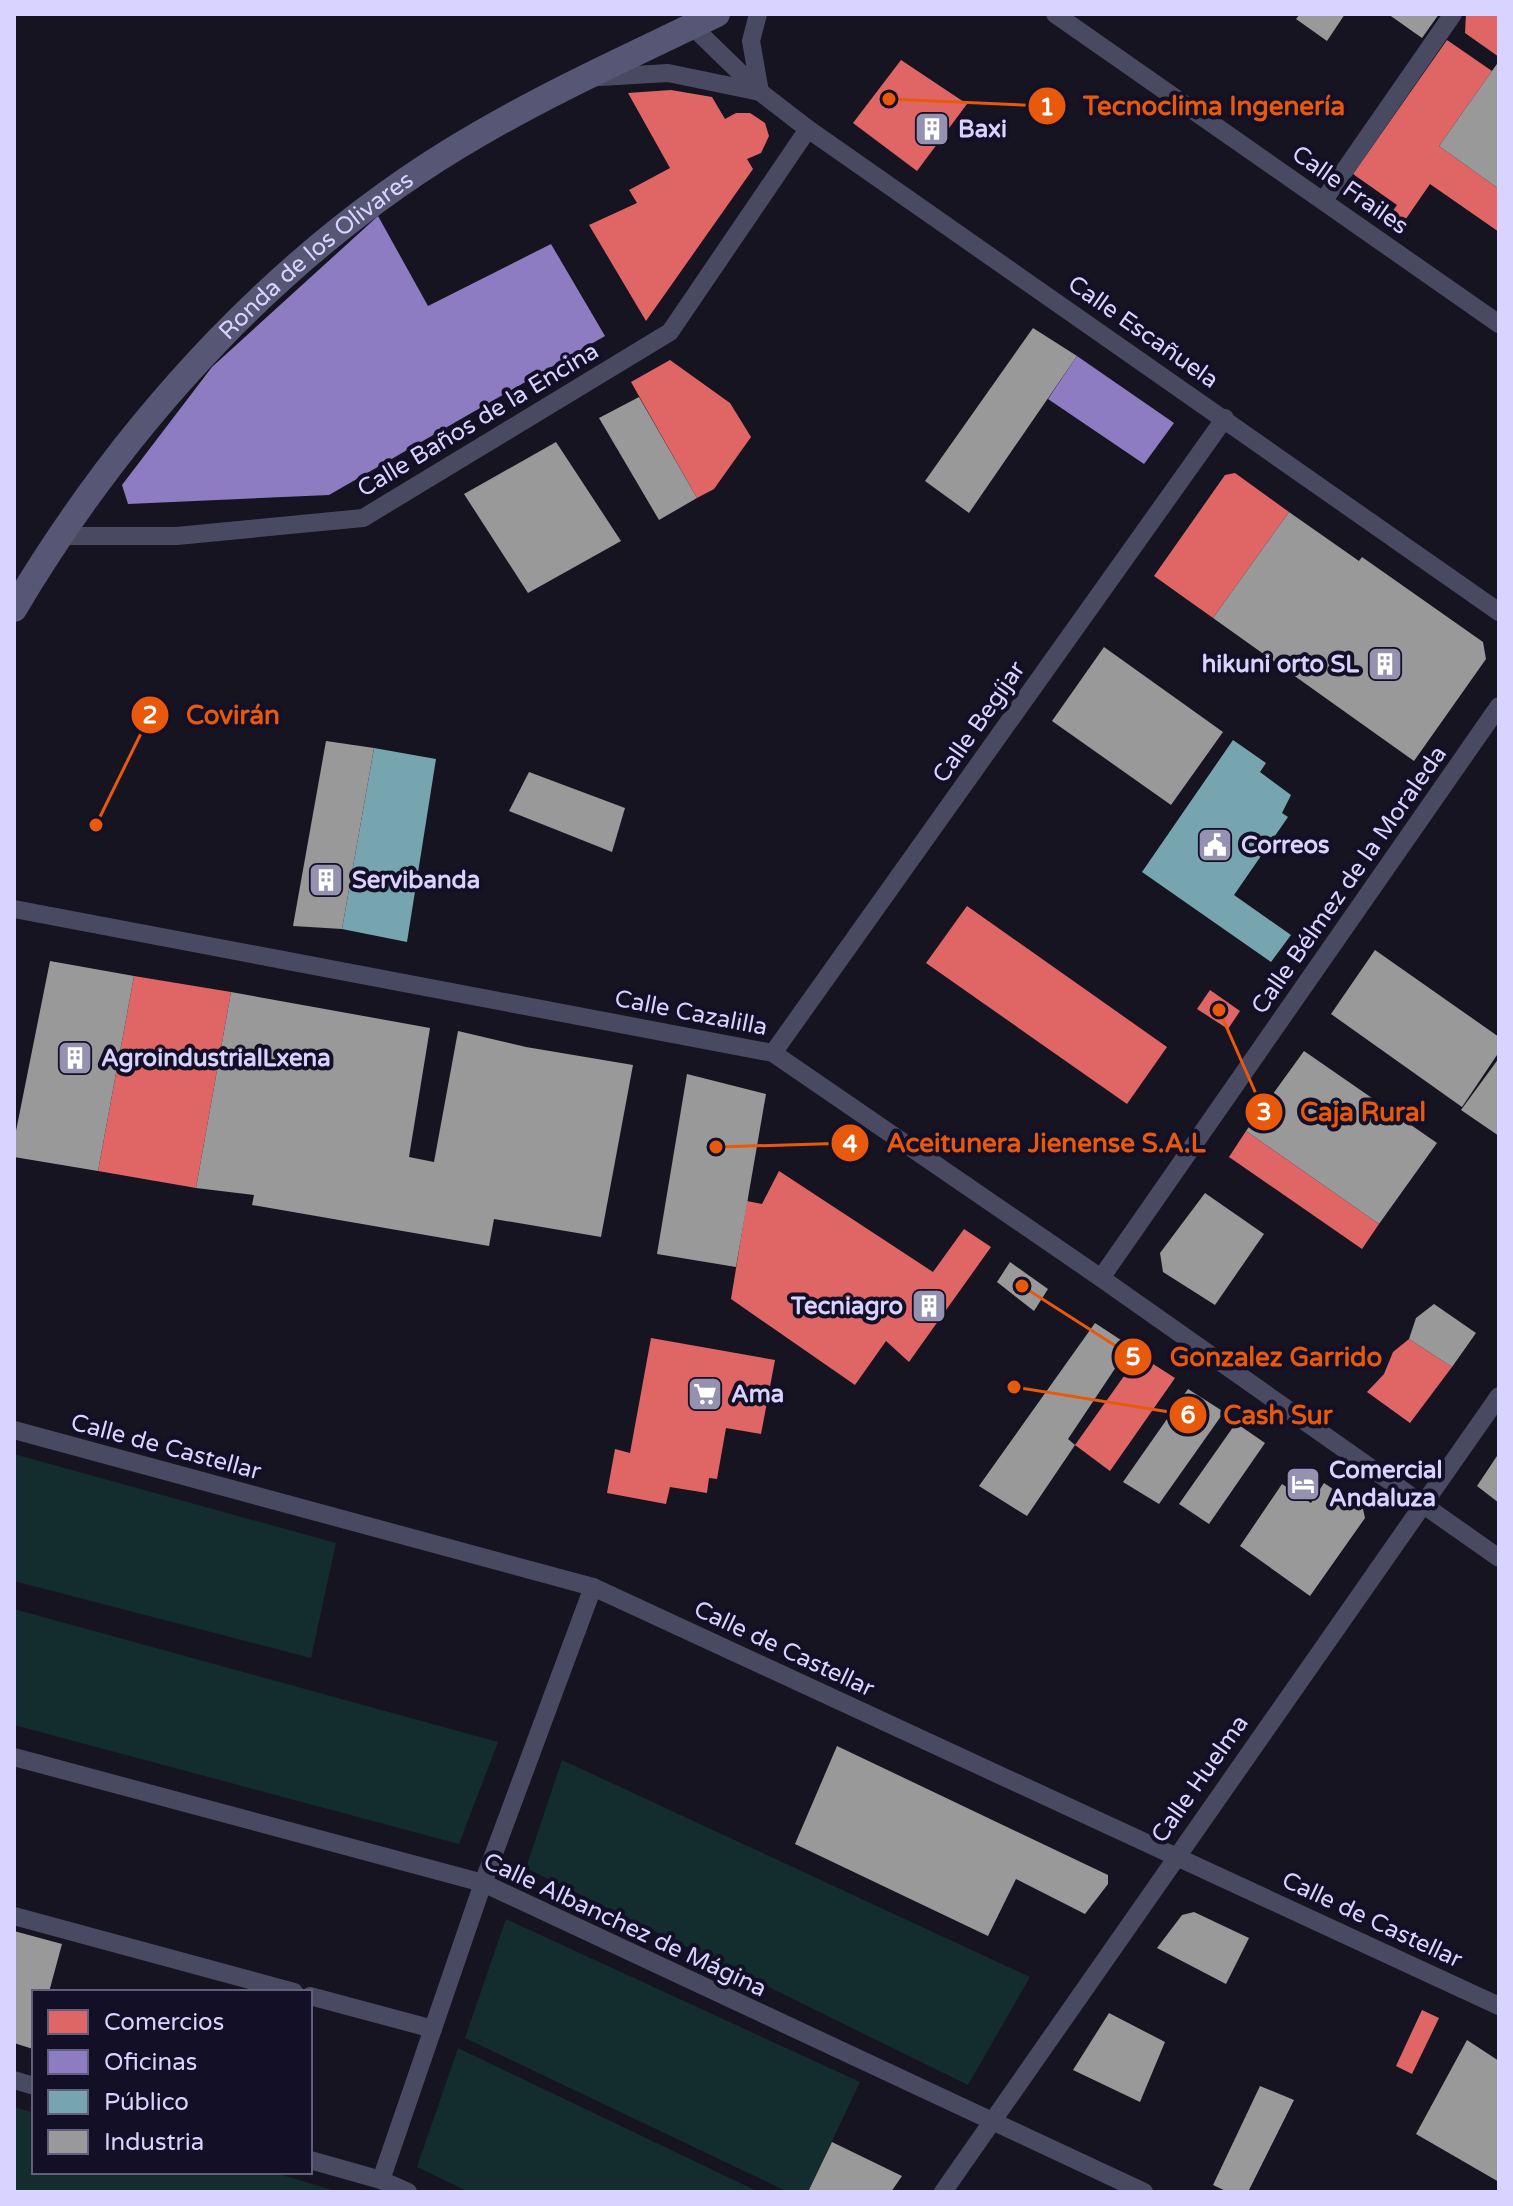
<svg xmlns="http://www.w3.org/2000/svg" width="1513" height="2206" font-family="'Varela Round',sans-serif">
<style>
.green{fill:#132c2d}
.shops{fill:#e06666}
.offices{fill:#8e7cc3}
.public{fill:#76a5af}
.industry{fill:#999}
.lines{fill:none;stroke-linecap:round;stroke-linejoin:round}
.minor{stroke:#4a4962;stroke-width:18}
.secondary{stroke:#575674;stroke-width:26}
.labels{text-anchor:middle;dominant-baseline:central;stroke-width:8;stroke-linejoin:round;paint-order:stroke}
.poi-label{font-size:24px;font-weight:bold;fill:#d9d4ff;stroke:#130f26;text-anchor:start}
.street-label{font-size:24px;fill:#d9d4ff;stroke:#130f26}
.leader{fill:none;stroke:#e8590c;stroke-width:3}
.callout-dot{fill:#e8590c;stroke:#130f26;stroke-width:3}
.mark-label{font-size:24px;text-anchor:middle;font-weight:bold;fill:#fff}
.callout-label{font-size:26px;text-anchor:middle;font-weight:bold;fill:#e8590c;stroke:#130f26;stroke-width:8;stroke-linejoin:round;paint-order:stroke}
</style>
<rect width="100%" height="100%" fill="#161421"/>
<!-- green -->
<g class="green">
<path d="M14 1454 336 1543 311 1658 14 1581Z"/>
<path d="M14 1609 498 1742 459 1844 14 1725Z"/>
<path d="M562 1760 1030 1977 968 2085 526 1868Z"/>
<path d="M506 1919 860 2082 808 2192H788L465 2038Z"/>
<path d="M458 2048 759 2192H469L417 2167Z"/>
<path d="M14 2107 34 2113V2172H272L339 2192H14Z"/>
</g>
<!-- shops -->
<g class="shops">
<path d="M1466 14H1499V57L1465 33Z"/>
<path d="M1447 40 1492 71 1439 146 1499 189V232L1430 184 1401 226 1388 218 1397 205 1353 174Z"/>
<path d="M901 60 967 104 917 171 853 123Z"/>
<path d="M671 90 712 97 725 119 736 113H750L765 123 769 136 761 153 747 159 753 169 646 321 589 225 637 203 629 190 670 168 628 93Z"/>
<path d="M670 360 730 403 751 437 714 489 697 498 631 382Z"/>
<path d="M1235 473 1289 512 1213 618 1154 576 1225 475Z"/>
<path d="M967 906 1167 1047 1127 1104 926 963Z"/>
<path d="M134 976 231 992 196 1188 98 1171Z"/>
<path d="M1210 990 1240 1011 1228 1029 1197 1009Z"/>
<path d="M1246 1131 1379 1224 1362 1249 1229 1157Z"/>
<path d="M779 1171 933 1272 964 1229 991 1247 909 1362 886 1341 855 1385 731 1299 747 1201 762 1204Z"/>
<path d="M651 1338 775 1360 761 1434 726 1428 717 1479 709 1478 707 1493 670 1487 666 1504 607 1493 615 1449 630 1453Z"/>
<path d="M1409 1339 1452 1367 1410 1423 1367 1392 1384 1374 1393 1352Z"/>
<path d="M1139 1355 1175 1378 1110 1471 1075 1445Z"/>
<path d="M1422 2010 1439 2018 1412 2074 1396 2066Z"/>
</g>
<!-- offices -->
<g class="offices">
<path d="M378 216 428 306 551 244 605 336 329 495 128 504 122 485 212 367Z"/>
<path d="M1077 356 1174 423 1144 464 1048 399Z"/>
</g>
<!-- public -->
<g class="public">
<path d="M1233 740 1266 763 1260 772 1291 795 1282 813 1288 817 1234 895 1291 935 1271 962 1142 872Z"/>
<path d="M374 748 436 759 407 942 342 929Z"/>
</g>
<!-- industry -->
<g class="industry">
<path d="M1300 14H1345L1327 41 1296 19Z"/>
<path d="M1388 14H1439L1422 38Z"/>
<path d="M1499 61V189L1439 146Z"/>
<path d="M1033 328 1077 356 969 513 925 481Z"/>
<path d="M639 397 697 498 659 520 599 418Z"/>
<path d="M556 442 621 541 528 593 464 494Z"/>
<path d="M1289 512 1359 561 1362 557 1483 642 1486 659 1414 761 1213 618Z"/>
<path d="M1104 647 1223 732 1171 805 1052 721Z"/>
<path d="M326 741 374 748 342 929 293 926Z"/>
<path d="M529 772 625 808 612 852 509 811Z"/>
<path d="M1375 950 1499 1037V1052L1462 1107 1331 1014Z"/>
<path d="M50 961 134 976 98 1171 14 1157V1141Z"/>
<path d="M231 992 430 1028 409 1157 434 1162 458 1031 526 1047 633 1065 601 1237 494 1219 489 1246 252 1205 254 1195 196 1188Z"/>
<path d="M1304 1051 1437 1143 1379 1224 1246 1131Z"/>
<path d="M1499 1058V1136L1461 1110Z"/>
<path d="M687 1074 766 1094 736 1267 657 1254Z"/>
<path d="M1205 1193 1264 1234 1215 1305 1163 1272 1160 1253Z"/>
<path d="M1010 1262 1048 1289 1034 1311 997 1282Z"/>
<path d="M1434 1304 1476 1333 1452 1367 1409 1339 1416 1318Z"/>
<path d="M1095 1323 1130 1346 1068 1439 1075 1445 1027 1516 979 1486Z"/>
<path d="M1188 1389 1224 1412 1159 1504 1123 1482Z"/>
<path d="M1236 1423 1265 1443 1209 1524 1179 1504Z"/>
<path d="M1499 1453V1503L1477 1486Z"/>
<path d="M1324 1483 1363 1509 1365 1518 1310 1596 1240 1546 1282 1484 1311 1503Z"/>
<path d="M837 1746 1108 1875V1884L1085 1914 1016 1879 988 1936 795 1844Z"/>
<path d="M1194 1912 1249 1938 1226 1984 1157 1948 1182 1915Z"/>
<path d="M14 1931 62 1944 49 1992H34L33 2049 14 2043Z"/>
<path d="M1109 2013 1165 2042 1140 2102 1073 2070Z"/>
<path d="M1467 2040 1499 2061V2182L1416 2134Z"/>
<path d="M1260 2086 1294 2100 1248 2192H1228L1213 2185Z"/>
<path d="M832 2142 902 2176 891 2192H808Z"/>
</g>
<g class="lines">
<!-- minor -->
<g class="minor">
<path d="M1055 14 1499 324"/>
<path d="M692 26 760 92 808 129 1499 612"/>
<path d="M600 77 668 73 760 92 751 41 758 14"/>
<path d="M1324 200 1453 14"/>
<path d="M58 536H177L363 518 670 332 808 129"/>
<path d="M14 909 773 1053 1101 1278 1499 1558"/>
<path d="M773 1053 1225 418"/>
<path d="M1101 1278 1499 706"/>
<path d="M14 1430 593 1587 1499 2006"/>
<path d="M14 1757 483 1883 1144 2192"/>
<path d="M14 1916 294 1992"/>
<path d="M310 1996 433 2029"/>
<path d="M14 2080 34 2086"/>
<path d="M310 2160 381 2180 408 2192"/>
<path d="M381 2180 483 1883 593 1587"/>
<path d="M943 2192 1499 1396"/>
</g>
<!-- secondary -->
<path class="secondary" id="s1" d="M14 609C127 419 286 245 479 134 556 89 637 53 717 14"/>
</g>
<!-- icons -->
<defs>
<g id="building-square" transform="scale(1.8)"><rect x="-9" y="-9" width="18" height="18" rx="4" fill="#9591b1" stroke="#130f26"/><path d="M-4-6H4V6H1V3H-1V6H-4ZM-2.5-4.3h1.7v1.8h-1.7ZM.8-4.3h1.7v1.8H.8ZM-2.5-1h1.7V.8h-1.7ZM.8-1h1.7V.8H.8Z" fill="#fff"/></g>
<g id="civic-square" transform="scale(1.8)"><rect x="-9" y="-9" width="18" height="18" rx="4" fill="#9591b1" stroke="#130f26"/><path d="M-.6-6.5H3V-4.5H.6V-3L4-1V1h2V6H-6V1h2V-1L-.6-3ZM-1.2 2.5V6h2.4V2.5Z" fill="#fff"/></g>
<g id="supermarket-square" transform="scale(1.8)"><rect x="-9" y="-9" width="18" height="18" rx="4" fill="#9591b1" stroke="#130f26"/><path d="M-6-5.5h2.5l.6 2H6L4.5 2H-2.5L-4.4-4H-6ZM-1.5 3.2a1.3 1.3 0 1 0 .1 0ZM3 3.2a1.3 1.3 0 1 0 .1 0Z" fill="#fff"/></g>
<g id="hotel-square" transform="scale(1.8)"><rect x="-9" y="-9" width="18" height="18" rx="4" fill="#9591b1" stroke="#130f26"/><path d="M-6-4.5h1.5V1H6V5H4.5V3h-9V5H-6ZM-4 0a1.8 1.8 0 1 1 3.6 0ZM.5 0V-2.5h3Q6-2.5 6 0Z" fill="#fff"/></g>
</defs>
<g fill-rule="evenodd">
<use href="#building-square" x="932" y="129"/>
<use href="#building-square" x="1385" y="664"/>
<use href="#civic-square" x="1215" y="845"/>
<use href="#building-square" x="326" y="880"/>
<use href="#building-square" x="75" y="1058"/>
<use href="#building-square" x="929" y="1306"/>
<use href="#supermarket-square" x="705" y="1394"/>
<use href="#hotel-square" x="1303" y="1484"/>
</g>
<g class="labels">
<!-- poi labels -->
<g class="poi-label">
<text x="958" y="129">Baxi</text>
<text x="1359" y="664" text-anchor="end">hikuni orto SL</text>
<text x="1241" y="845">Correos</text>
<text x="352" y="880">Servibanda</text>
<text x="101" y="1058">AgroindustrialLxena</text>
<text x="903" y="1306" text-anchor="end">Tecniagro</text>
<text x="731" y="1394">Ama</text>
<text x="1329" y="1470">Comercial<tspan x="1329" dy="28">Andaluza</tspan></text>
</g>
<!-- street labels -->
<g class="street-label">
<text transform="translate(1350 190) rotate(35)">Calle Frailes</text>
<text stroke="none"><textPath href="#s1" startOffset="468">Ronda de los Olivares</textPath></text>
<text transform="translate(1143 332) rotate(35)">Calle Escañuela</text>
<text transform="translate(478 420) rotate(-31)">Calle Baños de la Encina</text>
<text transform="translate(979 722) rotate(-55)">Calle Begíjar</text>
<text transform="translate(1349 880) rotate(-55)">Calle Bélmez de la Moraleda</text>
<text transform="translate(691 1013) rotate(11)">Calle Cazalilla</text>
<text transform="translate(166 1447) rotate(15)">Calle de Castellar</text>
<text transform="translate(784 1649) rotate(25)">Calle de Castellar</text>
<text transform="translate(1200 1779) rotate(-55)">Calle Huelma</text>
<text transform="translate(1372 1920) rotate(25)">Calle de Castellar</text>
<text transform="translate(625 1925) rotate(25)">Calle Albanchez de Mágina</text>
</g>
</g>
<!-- callouts -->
<path class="leader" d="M889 99L1047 106M96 825L150 715M1219 1010L1264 1112M716 1147L850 1143M1022 1286L1133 1357M1014 1387L1188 1415"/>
<g class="callout-dot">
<circle cx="889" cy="99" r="8"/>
<circle cx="96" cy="825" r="8"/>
<circle cx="1219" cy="1010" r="8"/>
<circle cx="716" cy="1147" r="8"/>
<circle cx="1022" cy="1286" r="8"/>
<circle cx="1014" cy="1387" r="8"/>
<circle cx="1047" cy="106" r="20"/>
<circle cx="150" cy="715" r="20"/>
<circle cx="1264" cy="1112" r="20"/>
<circle cx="850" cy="1143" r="20"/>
<circle cx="1133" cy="1357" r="20"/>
<circle cx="1188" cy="1415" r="20"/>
</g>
<g class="mark-label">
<text x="1047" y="115">1</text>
<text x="150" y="723">2</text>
<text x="1264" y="1120">3</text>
<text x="850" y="1152">4</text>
<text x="1133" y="1365">5</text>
<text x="1188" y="1423">6</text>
</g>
<g class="callout-label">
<text x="1214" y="115">Tecnoclima Ingenería</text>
<text x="233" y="724">Covirán</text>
<text x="1363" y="1121">Caja Rural</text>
<text x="1046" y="1152">Aceitunera Jienense S.A.L</text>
<text x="1276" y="1366">Gonzalez Garrido</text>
<text x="1278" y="1424">Cash Sur</text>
</g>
<!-- border -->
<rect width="1513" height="2206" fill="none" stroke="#d9d4ff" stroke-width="32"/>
<!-- legend -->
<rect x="32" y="1990" width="280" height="184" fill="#130f26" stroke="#625e7d" stroke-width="2"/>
<rect x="48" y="2010" width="40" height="24" fill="#e06666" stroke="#625e7d" stroke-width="2"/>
<text x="104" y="2030" font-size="24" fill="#d9d4ff">Comercios</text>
<rect x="48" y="2050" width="40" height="24" fill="#8e7cc3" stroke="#625e7d" stroke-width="2"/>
<text x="104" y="2070" font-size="24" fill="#d9d4ff">Oficinas</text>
<rect x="48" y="2090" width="40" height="24" fill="#76a5af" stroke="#625e7d" stroke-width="2"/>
<text x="104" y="2110" font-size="24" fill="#d9d4ff">Público</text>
<rect x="48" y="2130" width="40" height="24" fill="#999999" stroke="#625e7d" stroke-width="2"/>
<text x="104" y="2150" font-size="24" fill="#d9d4ff">Industria</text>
</svg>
